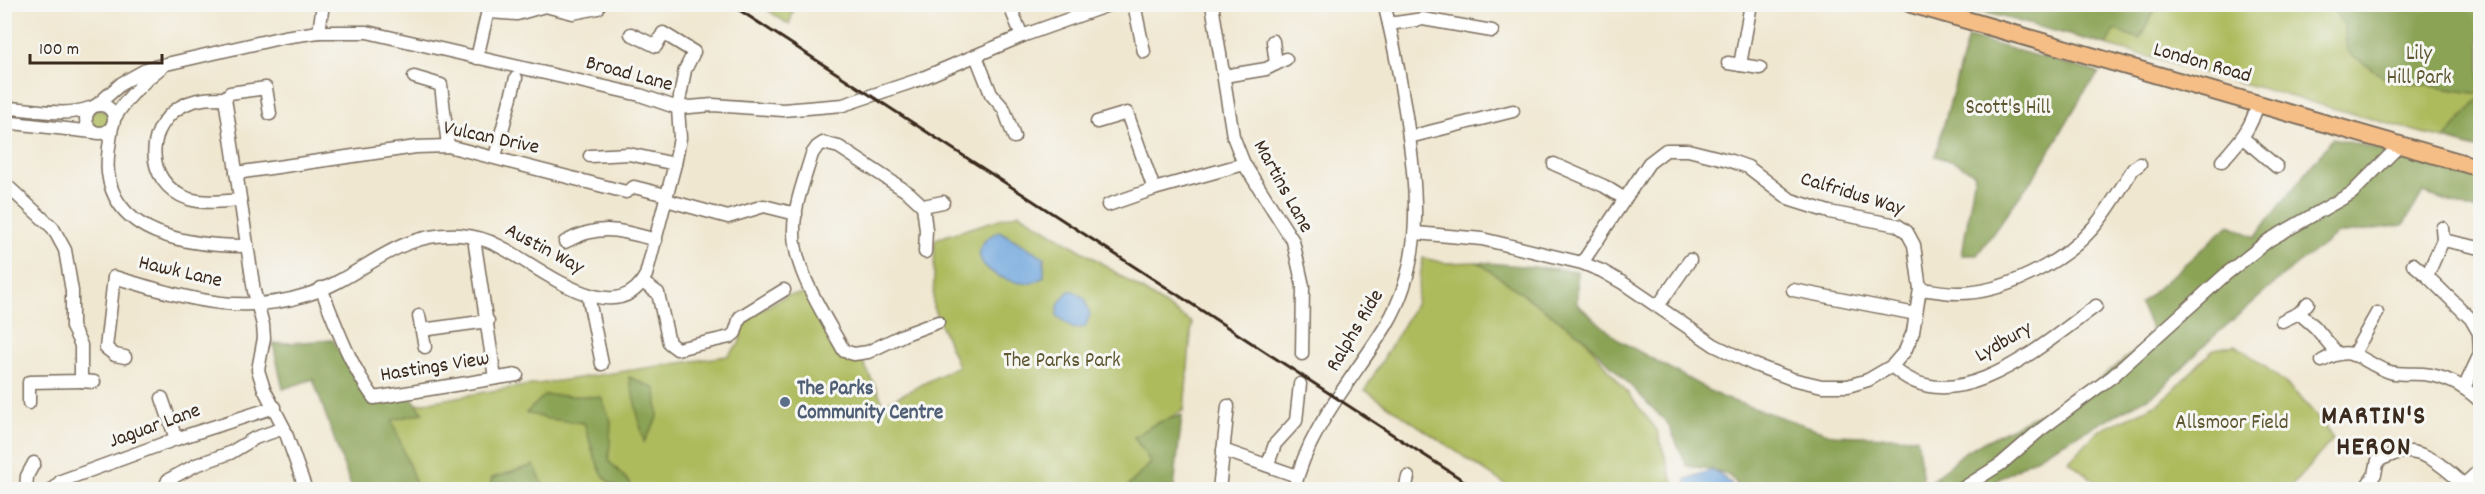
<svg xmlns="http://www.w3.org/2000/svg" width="2485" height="494" font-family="Dekko,sans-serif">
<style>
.green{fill:#adbb5d;stroke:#74723e;stroke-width:1.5}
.forest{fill:#8aa354;stroke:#626639;stroke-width:1.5}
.water{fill:#6fa6dd;stroke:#55687e;stroke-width:1.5}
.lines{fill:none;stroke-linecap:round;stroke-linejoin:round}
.minor-casing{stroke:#7a6c5c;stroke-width:15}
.major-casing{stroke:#7a6c5c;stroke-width:20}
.minor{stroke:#fff;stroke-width:12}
.major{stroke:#f6be87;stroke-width:16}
.rail{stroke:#3b2a1e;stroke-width:3}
.service-dot{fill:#5c6f8a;stroke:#f6f6f2;stroke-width:2}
.labels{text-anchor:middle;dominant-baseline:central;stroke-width:6;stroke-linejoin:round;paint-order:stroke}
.park-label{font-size:21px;fill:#5d5631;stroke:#f6f6f2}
.street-label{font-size:21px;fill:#3b2a1e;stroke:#f6f6f2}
.service-label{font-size:21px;font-weight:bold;fill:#4e5e75;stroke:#f6f6f2;text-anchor:start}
.district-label{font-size:27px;font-weight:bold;letter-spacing:1.5px;fill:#3b2a1e;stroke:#f6f6f2}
</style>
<rect width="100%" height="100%" fill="#f6f6f2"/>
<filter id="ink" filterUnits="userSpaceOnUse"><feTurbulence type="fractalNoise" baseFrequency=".0167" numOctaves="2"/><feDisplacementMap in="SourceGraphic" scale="12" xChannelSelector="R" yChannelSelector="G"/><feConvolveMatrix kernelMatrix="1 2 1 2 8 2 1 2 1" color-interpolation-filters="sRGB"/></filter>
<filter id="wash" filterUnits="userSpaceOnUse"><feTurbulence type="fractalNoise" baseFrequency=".008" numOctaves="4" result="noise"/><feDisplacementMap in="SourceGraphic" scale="24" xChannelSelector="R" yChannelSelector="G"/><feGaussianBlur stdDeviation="1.35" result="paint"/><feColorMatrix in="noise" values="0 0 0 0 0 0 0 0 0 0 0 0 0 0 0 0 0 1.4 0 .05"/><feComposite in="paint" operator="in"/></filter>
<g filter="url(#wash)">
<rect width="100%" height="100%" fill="#f0e7d0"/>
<!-- green -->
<g class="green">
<path d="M761 5H795L789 25Z"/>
<path d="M2101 5H2480V149L2091 41Z"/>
<circle cx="99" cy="120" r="10"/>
<path d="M1019 213 1095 259 1192 323 1184 410 1135 437 1151 463 1125 489H410L384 410 491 391 727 356 739 344 745 319 787 295 806 294 841 356 863 362 884 404 958 366 933 307 935 239Z"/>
<path d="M1423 258 1446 263 1478 262 1583 337 1657 430 1675 489H1512L1365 390 1416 303Z"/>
<path d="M2236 345C2275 373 2307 398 2333 439L2289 489H2105L2069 461 2098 431 2160 403 2214 349Z"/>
</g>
<!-- forest -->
<g class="forest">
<path d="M2073 4 2099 10 2101 5H2156L2140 39 2115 30 2107 45 1957 5Z"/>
<path d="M2329 5H2480V94L2386 79 2347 51 2344 25Z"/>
<path d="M1968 37 2099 73 2083 94 2040 168 1977 255H1962L1975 174 1959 164 1935 156Z"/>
<path d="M2480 97V149L2445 139Z"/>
<path d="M2333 138 2480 175V212L2423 193 2403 225 2338 234 2296 265 2212 338 2157 393 2051 449 1982 489H1738C1734 469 1703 468 1687 466L1668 424 1583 337 1478 262 1577 271V304L1620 341 1721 397 1834 435 1917 438 1924 487 1966 451 2088 389 2154 335 2140 304 2229 225 2255 237Z"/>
<path d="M333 340 369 404 411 396 423 413 392 420 418 489H352L313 379 283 389 273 344Z"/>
<path d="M629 377 656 389 658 417 644 442Z"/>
<path d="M545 395 601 397 611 421 609 461 631 484 629 489C597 490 593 447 584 423L548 419 526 413Z"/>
<path d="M1182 415 1174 489H1125L1151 463 1134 437 1156 423Z"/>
<path d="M534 465 545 489H489L492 478Z"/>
</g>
<!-- water -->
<g class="water">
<path d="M999 231 1044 257V277C1040 279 1035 282 1031 283 1012 286 965 267 984 242 987 237 995 234 999 231Z"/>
<path d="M1069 291H1074L1085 299 1090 315 1085 327 1074 329 1057 316C1057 304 1061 299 1069 291Z"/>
<path d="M1711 470 1719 473 1732 485V489H1686V479Z"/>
</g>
</g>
<g filter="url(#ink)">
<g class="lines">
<!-- minor casing -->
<g class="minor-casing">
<g id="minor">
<path d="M1009 4 1022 36"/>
<path d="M1134 4 1144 52"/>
<path d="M1212 4 1233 136 1244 164 1293 241 1303 286 1302 354"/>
<path d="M488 12 517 14 545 6 573 13 598 8"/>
<path d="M1389 24 1423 19 1492 31"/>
<path d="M319 32 323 4"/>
<path d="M1273 41 1276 64"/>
<path d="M976 56 991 94 1004 109 1014 137"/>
<path d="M477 58 489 6"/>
<path d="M1728 63 1760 68"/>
<path d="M1740 65 1751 4"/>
<path d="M1224 76 1266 69 1286 59"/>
<path d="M414 77 441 85 448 146"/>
<path d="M225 98 254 291 263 325 264 338 258 370 264 389 284 428 306 490"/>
<path d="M225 98C212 98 200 98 188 103 144 121 142 183 189 199 205 204 224 201 240 200"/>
<path d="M225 98 230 93 266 88 270 114"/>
<circle cx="100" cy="119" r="14"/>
<path d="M97 105 122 83 149 68 284 37 319 32H367L640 95 678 108 713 105 783 110 843 105 918 80 1022 36 1111 4"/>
<path d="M4 108C33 108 63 118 90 108"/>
<path d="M114 119C127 97 143 82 163 66"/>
<path d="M4 122 93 132"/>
<path d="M1097 122 1127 113 1154 189"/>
<path d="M112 127C110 142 106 158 108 173 116 238 196 246 247 246"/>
<path d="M1409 137 1513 111"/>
<path d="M2243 138 2277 167"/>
<path d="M590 156 629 154 675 164"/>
<path d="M495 157 516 78"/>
<path d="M2222 161C2240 141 2251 129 2258 103"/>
<path d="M1554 164 1604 186 1625 199"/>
<path d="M236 173 416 147 448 146 626 192 634 187 662 194"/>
<path d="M4 183 53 228 65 250 72 291V327L81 345V381L29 382V403"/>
<path d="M666 200 728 217 764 206 796 214"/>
<path d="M1108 205 1154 189 1244 164"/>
<path d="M923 206 943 202"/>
<path d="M2442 228 2443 240 2427 276 2471 319 2479 333 2480 352"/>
<path d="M1416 233 1482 239 1582 263 1602 271 1623 283 1714 345 1755 365 1792 379 1822 386H1848L1868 380 1892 366 1905 351 1913 332 1920 289 1914 245 1907 232 1897 225 1829 212 1791 200 1748 167 1728 160 1688 150H1666L1649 163 1582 263"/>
<path d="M476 238 475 245 495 378"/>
<path d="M2443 240 2480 248"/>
<path d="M565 242C600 223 619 230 656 240"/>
<path d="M925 252 926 230 923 206 909 193 839 147 823 143 817 147 812 154C805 178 794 205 794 230 793 270 825 316 844 351L854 354 868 352 903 335 938 322"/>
<path d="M2413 264 2427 276"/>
<path d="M642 282 658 293 669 343 677 349 730 337 735 333 740 317 784 290"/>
<path d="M321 288C337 328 349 363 374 398L517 375"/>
<path d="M1920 289C1932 290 1945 293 1957 293 2002 294 2062 263 2091 230 2108 212 2120 189 2133 169L2140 164"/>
<path d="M1793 290 1916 314"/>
<path d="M588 295 602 364"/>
<path d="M1658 306 1690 260"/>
<path d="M2299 313 2315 327 2336 352"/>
<path d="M419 316 425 347"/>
<path d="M2282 321 2299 313 2308 303"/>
<path d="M422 330 488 321"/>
<path d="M2353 355 2377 313"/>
<path d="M125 357 115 355 106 348 114 277C181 296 237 317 306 295 365 277 392 232 460 235 473 236 488 240 499 246 536 264 615 334 646 275L675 164 680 138 678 108 681 91 685 70 694 52 663 33 656 46 631 34"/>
<path d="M2322 361C2355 342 2361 363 2390 372 2400 375 2413 373 2423 374 2445 376 2464 386 2480 401"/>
<path d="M1892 366C1952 426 2045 343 2096 306"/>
<path d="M81 381 94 382"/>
<path d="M2464 388 2480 354"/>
<path d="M162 398 176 439"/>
<path d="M1223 450 1297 476"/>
<path d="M1268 464 1275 444 1296 421 1300 384"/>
<path d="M2459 489 2480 470"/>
<path d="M26 490 27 476 34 463"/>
<path d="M52 490 61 481 176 439 275 407"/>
<path d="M164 490 168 480 196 465 230 453 255 438 284 428"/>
<path d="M1219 490 1228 406"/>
<path d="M1294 490C1308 427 1355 377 1387 324 1425 259 1417 187 1406 116 1400 78 1394 41 1384 4"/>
<path d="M1405 490 1408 477"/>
<path d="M1960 490 2001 464 2039 431 2113 376 2226 274 2269 240 2352 193 2396 149"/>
<path d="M2364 490 2375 474 2378 460C2386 458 2394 453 2401 452 2426 449 2446 469 2463 484"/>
</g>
</g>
<!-- major casing -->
<g class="major-casing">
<path id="major" d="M1911 4 2480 168"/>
</g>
<!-- minor -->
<use href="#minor" class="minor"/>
<!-- major -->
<use href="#major" class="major"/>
<!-- rail -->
<path class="rail" d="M730 4 1478 490"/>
</g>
</g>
<!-- markers -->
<circle class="service-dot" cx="785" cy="402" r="6"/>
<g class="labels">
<!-- park labels -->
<g class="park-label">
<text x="2419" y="55">Lily<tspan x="2419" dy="24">Hill Park</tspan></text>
<text x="2008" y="109">Scott's Hill</text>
<text x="1062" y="362">The Parks Park</text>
<text x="2232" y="424">Allsmoor Field</text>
</g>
<!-- street labels -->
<g class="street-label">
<text transform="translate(2202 64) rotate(16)">London Road</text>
<text transform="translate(629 75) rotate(15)">Broad Lane</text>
<text transform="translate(491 139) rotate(12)">Vulcan Drive</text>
<text transform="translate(1282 187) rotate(61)">Martins Lane</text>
<text transform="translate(1852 195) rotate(17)">Calfridus Way</text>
<text transform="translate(544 250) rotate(28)">Austin Way</text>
<text transform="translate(180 273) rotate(13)">Hawk Lane</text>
<text transform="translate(1356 331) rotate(-59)">Ralphs Ride</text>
<text transform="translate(2004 343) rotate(-30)">Lydbury</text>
<text transform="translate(435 368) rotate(-9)">Hastings View</text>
<text transform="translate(155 427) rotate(-20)">Jaguar Lane</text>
</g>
<!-- service labels -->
<g class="service-label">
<text x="797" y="390">The Parks<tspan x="797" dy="24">Community Centre</tspan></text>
</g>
<!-- district labels -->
<g class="district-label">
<text x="2374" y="417">MARTIN'S<tspan x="2374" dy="31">HERON</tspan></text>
</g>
</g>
<!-- margin -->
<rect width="2485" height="494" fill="none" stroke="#f6f6f2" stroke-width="24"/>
<!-- scale -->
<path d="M30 54v9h132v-9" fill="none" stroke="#3b2a1e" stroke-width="3"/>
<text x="39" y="54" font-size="18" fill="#3b2a1e" stroke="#f6f6f2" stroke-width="4.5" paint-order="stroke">100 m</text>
</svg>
